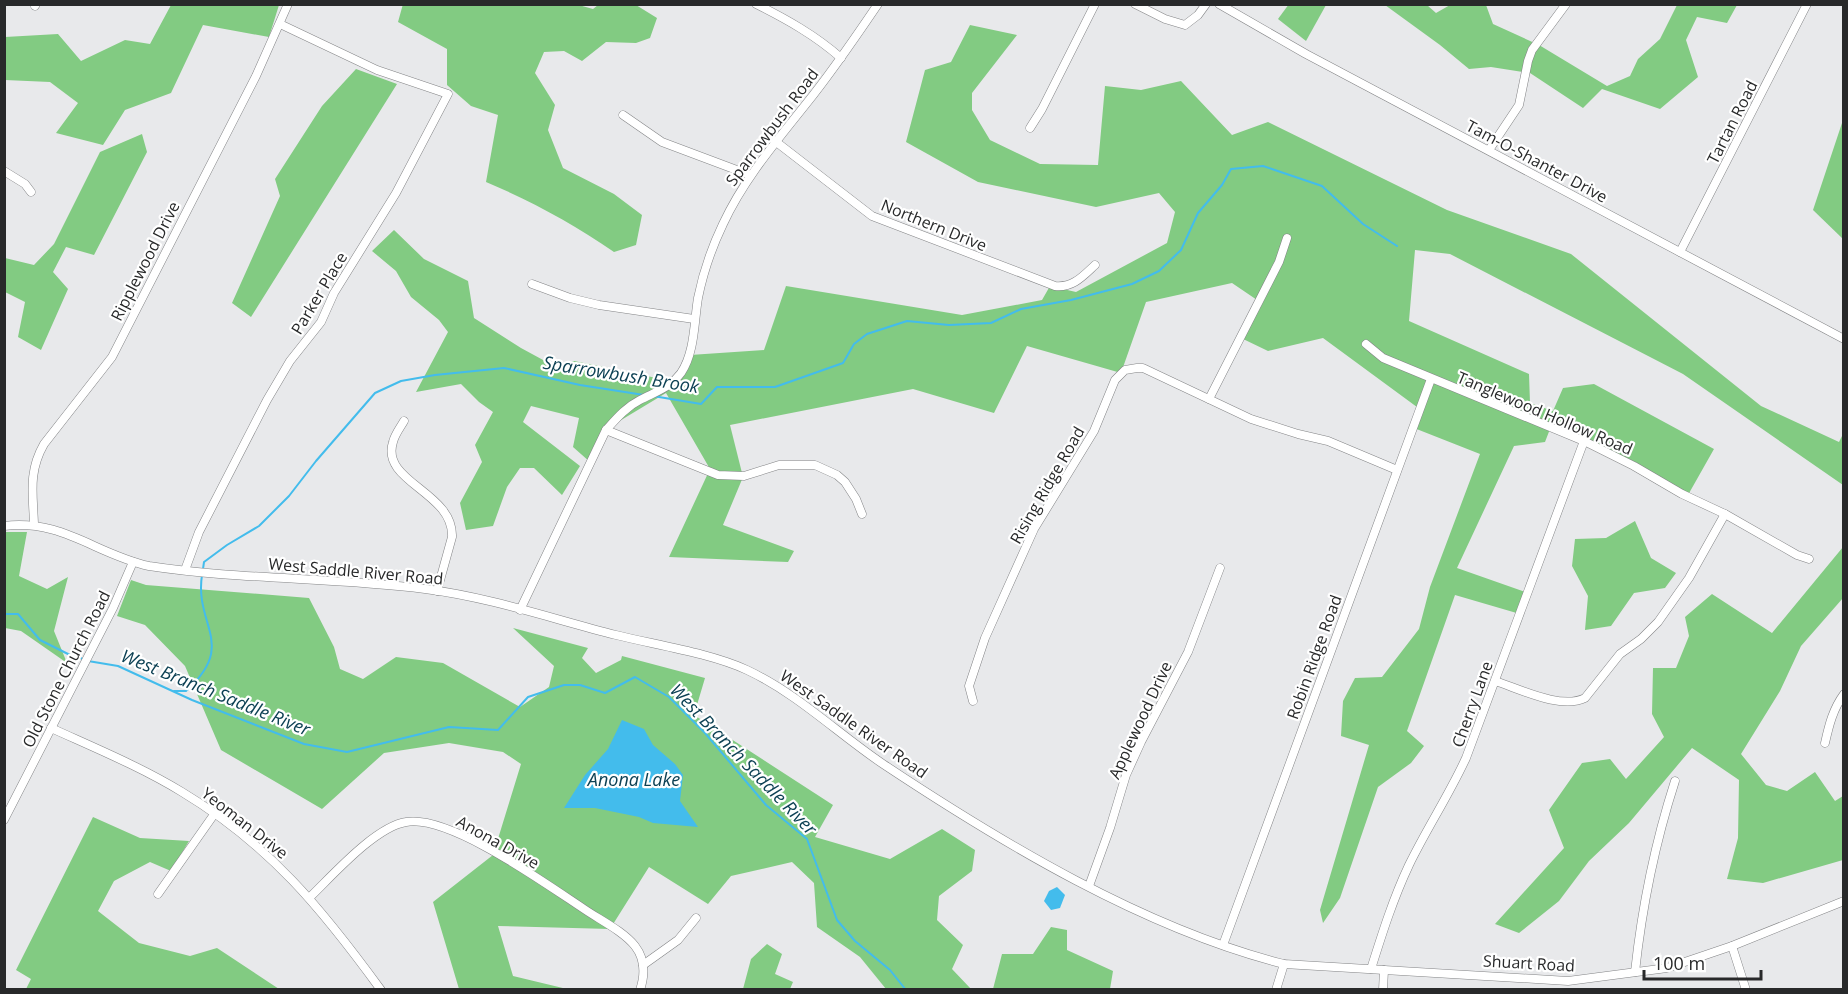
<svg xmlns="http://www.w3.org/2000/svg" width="1848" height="994" font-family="'Open Sans',sans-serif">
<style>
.forest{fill:#82cb82}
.water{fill:#43bcec}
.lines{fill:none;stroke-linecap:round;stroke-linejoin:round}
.stream{stroke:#43bcec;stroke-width:2}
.minor-casing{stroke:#838486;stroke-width:9}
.minor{stroke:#fff;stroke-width:8}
.labels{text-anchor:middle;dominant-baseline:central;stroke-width:4.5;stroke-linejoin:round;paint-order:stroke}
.street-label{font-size:16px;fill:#28292a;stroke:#fff}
.water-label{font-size:18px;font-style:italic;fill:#0d4154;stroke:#fff}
</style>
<rect width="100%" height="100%" fill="#e8e9eb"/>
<!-- forest -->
<g class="forest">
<path d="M403 4H575L593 9 598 5H636L657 18 650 38 636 43 606 42 582 61 564 51 544 52 535 73 555 105 548 130 563 168 614 194 642 215 636 245 614 252C574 224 531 201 486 182L498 115 471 106 447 85V49L398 22Z"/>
<path d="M1289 4 1326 5 1306 41 1278 19Z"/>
<path d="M171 5H279L269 37 203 25 171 93 125 110 103 145 56 133 78 103 50 82 5 80V37L58 34 81 61 125 40 150 44Z"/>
<path d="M1385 5H1427L1436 13 1450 5H1486L1493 24 1539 45 1607 86 1630 76 1638 59 1660 39 1677 5H1737L1727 23 1697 17 1686 40 1698 77 1660 109 1602 89 1583 108 1530 73 1491 67 1469 69 1440 45Z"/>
<path d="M970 25 1017 35 972 93V110L990 140 1040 164 1098 165 1105 86 1141 90 1181 81 1232 135 1268 122 1447 210 1571 254 1761 406 1839 442 1843 434V485L1683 374 1450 254 1415 250 1409 321 1529 374 1530 403 1553 411 1563 388 1594 384 1714 449 1688 495 1550 429 1545 442 1514 446 1457 568 1528 593 1520 614 1455 595 1407 731 1424 746 1411 763 1378 787 1340 898 1323 923 1320 910 1369 745 1341 736 1343 701 1355 678 1382 677 1419 629 1430 587 1480 454 1414 428 1421 410 1323 338 1268 351 1241 338 1260 302 1232 283 1146 302 1121 373 1027 346 994 413 913 389 730 425 743 477 723 525 794 551 788 562 669 557 710 469 666 393 603 431 590 462 573 447 579 418 531 406 523 422 580 466 562 495 534 468H520L507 487 493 526 466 530 460 503 482 462 475 445 493 412 479 402 461 384 416 392 448 332 439 320 411 297 396 271 372 251 394 230 424 259 468 281 474 318 521 348 556 367 574 361 676 382 690 355 764 350 786 286 962 315 1042 300 1050 286 1076 292 1167 243 1175 212 1159 193 1096 207 978 182 906 142 925 70 951 62Z"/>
<path d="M356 69 397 84 251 317 232 303 280 196 275 179 322 106Z"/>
<path d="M1843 120V239L1813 210Z"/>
<path d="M142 134 147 152 94 255 66 247 53 272 68 289 41 350 18 337 25 302 5 292V258L34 265 54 244 100 152Z"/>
<path d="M1635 521 1651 558 1676 573 1665 588 1634 593 1611 626 1585 630 1588 596 1572 566 1575 539 1606 538Z"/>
<path d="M5 532H27L19 576 47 589 68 577 54 631 67 663 21 631 5 628Z"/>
<path d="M1843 547V598L1801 646 1780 691 1741 754 1766 785 1787 791 1815 772 1835 801 1843 796V860L1763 883 1727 879 1738 838 1739 780 1692 748 1629 823 1589 861 1559 901 1519 933 1495 924 1564 848 1549 810 1582 763 1610 759 1626 779 1664 737 1652 714 1653 668H1676L1689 636 1685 617 1712 594 1772 633Z"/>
<path d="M131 580 146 585 309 598 334 647 340 669 363 679 396 657 443 663 520 707 549 687 554 666 513 628 588 648 582 658 596 673 621 660 622 656 705 678 694 715 833 805 815 837 890 859 942 829 975 850 972 871 939 896 937 920 963 945 952 969 971 989H886L860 957 817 927 814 883 792 862 731 876 708 904 649 867 610 929 498 926 513 976 567 989H459L433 902 493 855 521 764 503 752 449 743 384 753 322 809 221 750 185 666 145 625 117 616Z"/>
<path d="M93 817 140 838 189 841 171 871 150 862 114 881 98 911 139 943 190 956 217 948 279 989H26L31 979 16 970Z"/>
<path d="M1051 927 1067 930V950L1113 971 1110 989H993L1002 954H1033Z"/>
<path d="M767 944 782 954 775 974 793 982 790 989H743L751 959Z"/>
</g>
<!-- water -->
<g class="water">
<path d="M622 720 644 729 653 745 675 764 683 775 680 801 698 827 653 823 639 817 595 808H564L585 775 608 749Z"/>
<path d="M1057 887 1065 895 1060 908 1051 910 1044 901 1049 891Z"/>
</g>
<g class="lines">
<!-- stream -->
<g class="stream">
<path d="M653 396 701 404 717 387H775L843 363 854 344 867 334 907 321 949 325 991 323 1021 309 1071 300 1132 284 1159 271 1181 250 1198 213 1222 185 1231 169 1263 166 1322 186 1363 224 1397 246"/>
<path d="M203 569 204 562 227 545 259 526 289 496 316 461 375 393 401 381 435 375 504 368 580 385 644 395"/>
<path d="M4 614H18L40 640 68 654 83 659"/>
<path d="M88 661 118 666 192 700 304 744 347 752 449 727 498 730 528 697 564 685H580L605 693 635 677 669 697 705 733 766 805 807 839 837 920 855 941 890 970 906 990"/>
<path d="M174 691H186C238 644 194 626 202 575"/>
</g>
<!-- minor casing -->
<g class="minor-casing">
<g id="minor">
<path d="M756 4C786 19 815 35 841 58"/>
<path d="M1135 4 1165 19 1185 25 1198 15 1206 4"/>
<path d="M1219 4 1306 54 1844 339"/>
<path d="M35 6 36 4"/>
<path d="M623 115 662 142 750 175"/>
<path d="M1030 128 1042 109 1095 4"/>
<path d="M775 141 872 216 1055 286C1073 288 1083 276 1095 265"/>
<path d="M1489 150 1519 105 1528 61 1532 50 1566 4"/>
<path d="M4 171 25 184 31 192"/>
<path d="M1680 252 1807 4"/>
<path d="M532 284 570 298 599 305 694 319"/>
<path d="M1366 344 1383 358 1584 441 1634 466 1682 494 1725 514 1797 555 1809 559"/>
<path d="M1209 399 1279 262 1287 238"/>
<path d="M404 421C400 428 395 434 393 442 380 482 454 492 452 537L437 591"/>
<path d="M606 430 718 475 744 476 779 465H815L837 475 845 482 856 499 862 514"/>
<path d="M34 524C33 494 28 472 44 444L112 357 256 76 288 4"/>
<path d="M4 526C63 519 95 554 149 566 240 580 333 577 425 589 489 597 553 619 616 635 656 645 710 653 747 670 798 694 837 733 883 764 1002 843 1145 929 1284 964L1568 981 1667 968 1732 946 1844 901"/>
<path d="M185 570 199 532 267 400 290 361 321 322 334 293 396 193 448 94 377 70 280 24"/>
<path d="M520 610 606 430C616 419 626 407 640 400 655 392 670 388 681 373 695 352 694 322 698 298 703 273 712 247 723 224 744 179 775 143 806 104 832 72 855 38 878 4"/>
<path d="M1495 681C1520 689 1561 710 1585 698L1620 654 1641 639 1658 622 1689 578 1725 514"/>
<path d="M973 701 969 686 985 638 1034 529 1094 431 1115 380 1125 370 1137 368H1143L1251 419 1298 434 1328 441 1397 470"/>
<path d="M51 728C95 748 141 767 182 792 270 845 322 909 381 990"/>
<path d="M1825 743C1829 725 1833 709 1844 694"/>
<path d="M4 820 113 608 133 562"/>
<path d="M1089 886 1110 828 1126 775 1141 742 1188 652 1220 568"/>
<path d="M158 894 215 813"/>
<path d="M310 897C333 875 375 827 406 822 449 814 546 884 584 909 600 920 623 931 635 946 645 959 645 975 640 990"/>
<path d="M1223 945 1431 379"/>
<path d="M1732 946 1746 990"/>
<path d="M643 965 678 940 696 918"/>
<path d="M1371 969C1382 934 1393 899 1409 865 1427 828 1449 795 1466 758L1584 441"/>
<path d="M1635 972C1642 907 1655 843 1675 781"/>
<path d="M1276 990 1284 964"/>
<path d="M1383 990 1384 970"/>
</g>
</g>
<!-- minor -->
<use href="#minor" class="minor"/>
</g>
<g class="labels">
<!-- street labels -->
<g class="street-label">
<text transform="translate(1732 122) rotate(-63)">Tartan Road</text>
<text transform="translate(772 127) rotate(-53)">Sparrowbush Road</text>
<text transform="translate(1537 161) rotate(28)">Tam-O-Shanter Drive</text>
<text transform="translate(934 225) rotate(22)">Northern Drive</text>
<text transform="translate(145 261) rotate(-63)">Ripplewood Drive</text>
<text transform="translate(319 293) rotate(-59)">Parker Place</text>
<text transform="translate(1545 413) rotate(23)">Tanglewood Hollow Road</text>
<text transform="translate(1047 485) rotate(-60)">Rising Ridge Road</text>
<text transform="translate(356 571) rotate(5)">West Saddle River Road</text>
<text transform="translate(1314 657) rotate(-70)">Robin Ridge Road</text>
<text transform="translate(66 669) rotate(-63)">Old Stone Church Road</text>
<text transform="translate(1472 704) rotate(-70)">Cherry Lane</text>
<text transform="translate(1140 720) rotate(-65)">Applewood Drive</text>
<text transform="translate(854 724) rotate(35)">West Saddle River Road</text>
<text transform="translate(245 823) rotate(38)">Yeoman Drive</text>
<text transform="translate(498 842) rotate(29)">Anona Drive</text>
<text transform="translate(1529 963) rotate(3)">Shuart Road</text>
</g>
<!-- water labels -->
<g class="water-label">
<text transform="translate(621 374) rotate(9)">Sparrowbush Brook</text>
<text transform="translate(216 692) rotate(22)">West Branch Saddle River</text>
<text transform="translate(744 759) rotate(46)">West Branch Saddle River</text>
<text x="634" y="779">Anona Lake</text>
</g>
</g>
<!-- border -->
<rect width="1848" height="994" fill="none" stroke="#28292a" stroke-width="12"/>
<!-- scale -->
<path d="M1644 970v9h117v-9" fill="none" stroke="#28292a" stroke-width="3"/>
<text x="1653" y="970" font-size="18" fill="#28292a" stroke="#ffffff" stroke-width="4.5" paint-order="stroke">100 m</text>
</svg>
